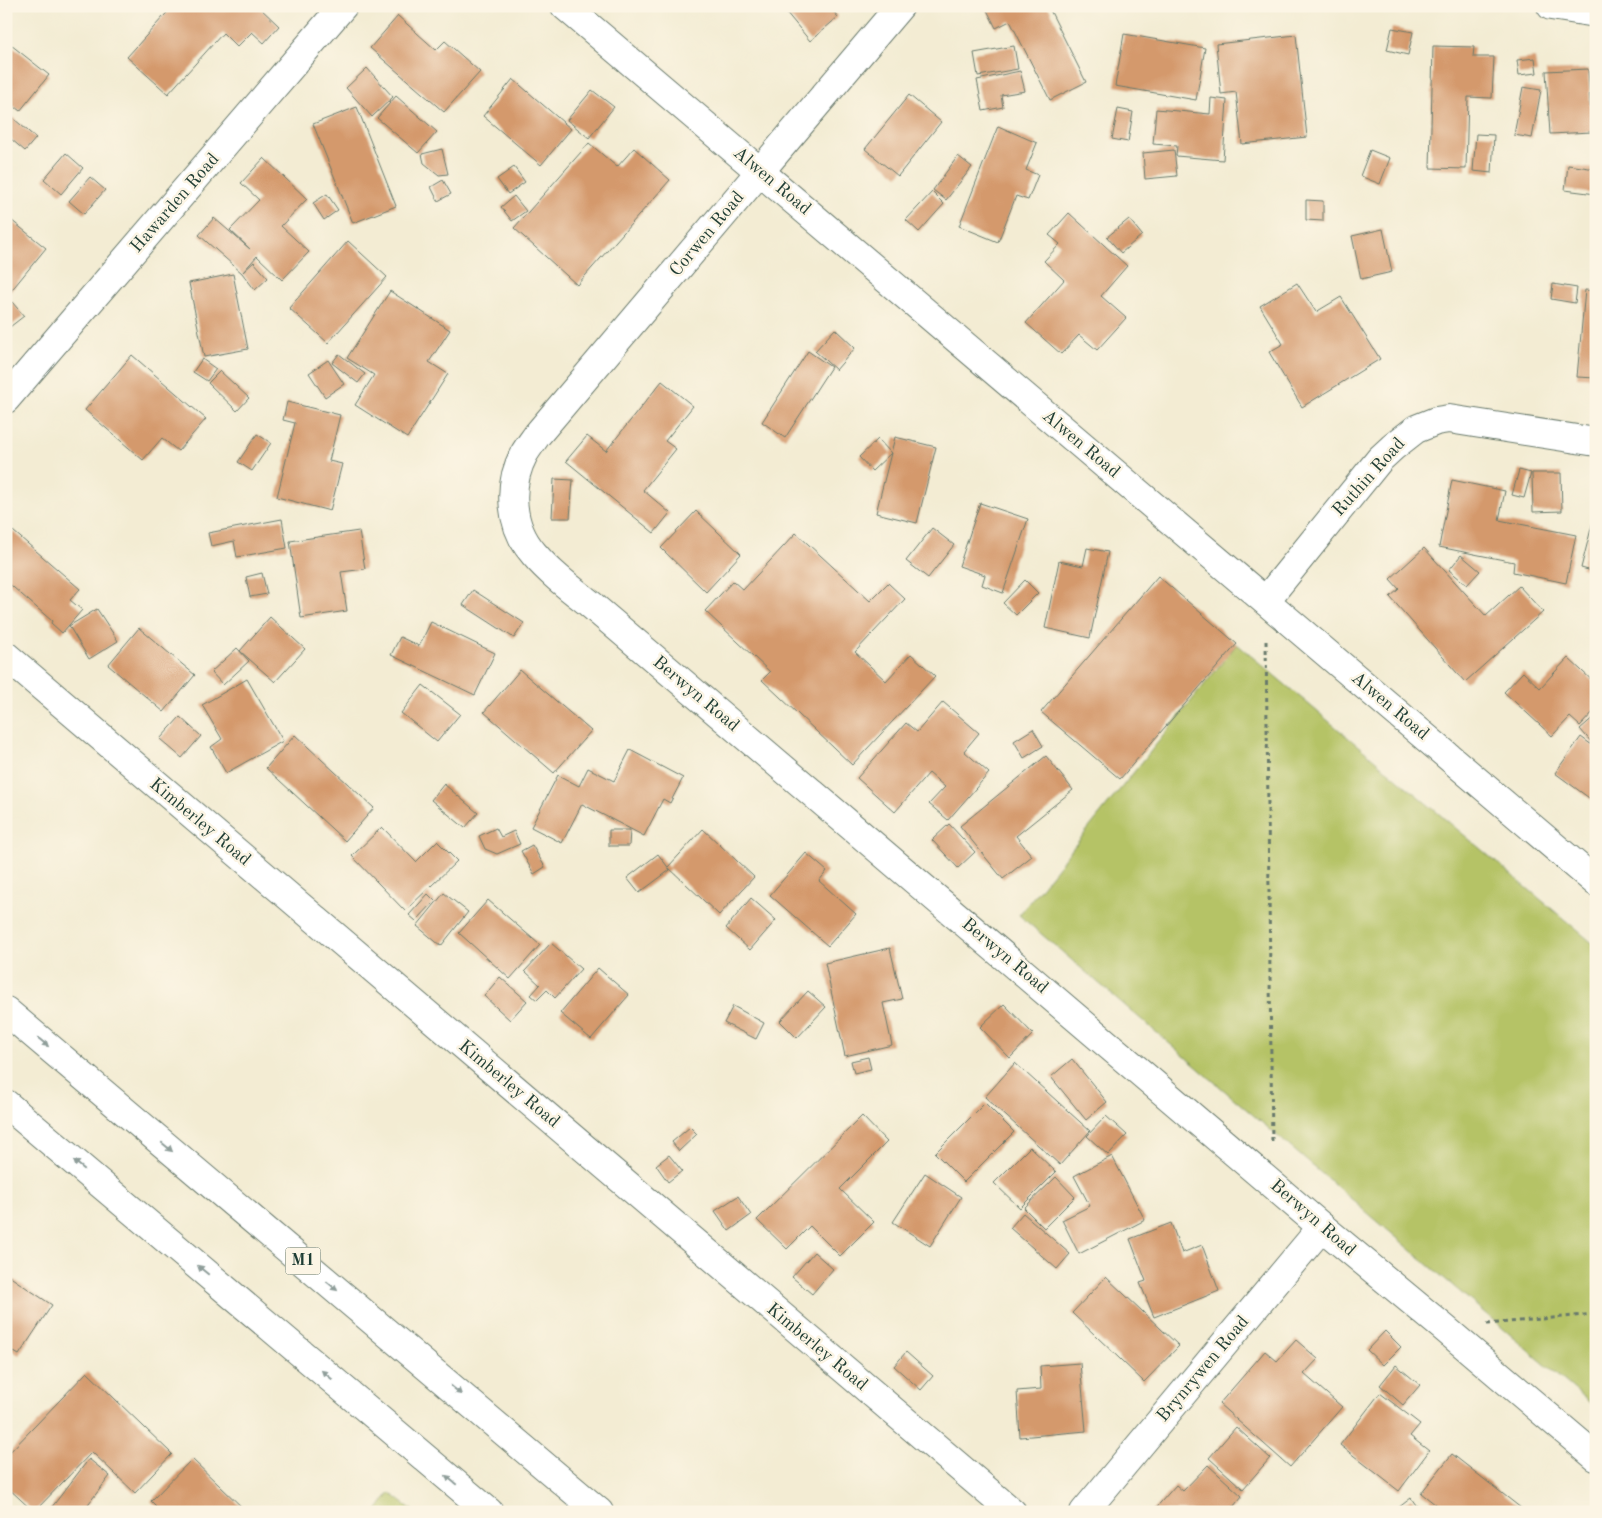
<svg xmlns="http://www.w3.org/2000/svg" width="1602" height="1518" font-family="'Old Standard TT',serif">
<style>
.green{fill:#b5c366;stroke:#6a804d}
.building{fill:#d4996c}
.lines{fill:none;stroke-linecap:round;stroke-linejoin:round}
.minor-casing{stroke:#697a6c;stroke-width:30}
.highway-casing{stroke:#697a6c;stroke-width:30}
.path{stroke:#697a6c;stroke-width:3;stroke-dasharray:4 4;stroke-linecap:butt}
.minor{stroke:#fff;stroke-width:28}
.highway{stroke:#fff;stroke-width:28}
.oneway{fill:#8f9e9a}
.labels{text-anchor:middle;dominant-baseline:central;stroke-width:5;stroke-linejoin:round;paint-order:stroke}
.shield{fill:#fcf5e5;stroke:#617469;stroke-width:1}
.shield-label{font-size:16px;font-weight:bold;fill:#1f3d34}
.street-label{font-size:18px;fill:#1f3d34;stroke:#fcf5e5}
</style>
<rect width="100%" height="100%" fill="#fcf5e5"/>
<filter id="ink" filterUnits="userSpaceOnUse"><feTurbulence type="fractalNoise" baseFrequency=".02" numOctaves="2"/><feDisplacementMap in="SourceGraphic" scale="10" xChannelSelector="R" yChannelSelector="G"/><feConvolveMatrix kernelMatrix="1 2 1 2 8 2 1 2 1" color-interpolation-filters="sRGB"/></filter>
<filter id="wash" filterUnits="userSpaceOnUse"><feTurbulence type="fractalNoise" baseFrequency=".0096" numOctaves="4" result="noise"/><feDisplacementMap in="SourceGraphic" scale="20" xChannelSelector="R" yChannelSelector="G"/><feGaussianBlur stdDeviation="1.12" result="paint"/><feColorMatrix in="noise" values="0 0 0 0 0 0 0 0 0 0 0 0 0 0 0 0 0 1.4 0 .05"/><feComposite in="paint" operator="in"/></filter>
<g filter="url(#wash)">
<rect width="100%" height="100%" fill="#f3ecd3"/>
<!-- green -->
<g class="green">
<path d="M1237 644 1596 946V1408L1019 915Z"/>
<path d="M390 1493 415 1512H376Z"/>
</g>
<g id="blocks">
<!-- building -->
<g class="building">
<path d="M173 6H258L279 26 264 43 252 32 237 47 223 33 168 94 127 57Z"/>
<path d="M781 6H829L838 17 810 41Z"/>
<path d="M985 6H1048L1086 82 1050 100 1010 21 996 28Z"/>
<path d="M398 16 436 50 445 41 480 72 444 112 370 48Z"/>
<path d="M1392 28 1413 32 1408 55 1387 50Z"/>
<path d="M1124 34 1205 48 1196 100 1115 86Z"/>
<path d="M1296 35 1307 137 1242 144 1236 92 1221 94 1216 44Z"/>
<path d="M6 41 49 75 20 111 6 100Z"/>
<path d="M1014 46 1018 69 978 76 974 53Z"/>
<path d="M1433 46 1474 47 1473 57H1494L1492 98 1468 97 1466 169 1430 168Z"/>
<path d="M1535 58 1537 73 1519 75 1517 60Z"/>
<path d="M367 68 393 97 372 117 346 88Z"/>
<path d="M1588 69 1592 132 1550 134 1546 71Z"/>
<path d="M1020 71 1025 91 1001 95 1003 107 983 111 977 80Z"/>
<path d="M513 79 571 129 541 165 483 116Z"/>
<path d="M1523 87 1541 90 1532 138 1514 135Z"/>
<path d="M592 90 614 107 589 138 567 120Z"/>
<path d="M909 95 941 122 898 176 865 149Z"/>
<path d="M396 96 437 132 418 153 377 118Z"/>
<path d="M1211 98 1227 100 1223 160 1176 156 1177 146 1153 144 1156 109 1210 114Z"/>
<path d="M357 107 396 206 353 223 313 124Z"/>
<path d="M1118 109 1133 112 1128 142 1112 139Z"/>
<path d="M6 112 36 138 25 151 11 139 6 144Z"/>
<path d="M998 126 1037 143 1026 170 1038 175 1028 200 1016 196 998 242 959 226Z"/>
<path d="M1476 134 1494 135 1492 173 1473 171Z"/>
<path d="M589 143 617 167 634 148 670 180 577 285 514 228Z"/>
<path d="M442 149 448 174 439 175 424 163 422 154Z"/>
<path d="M1174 150 1177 176 1145 179 1143 153Z"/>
<path d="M1370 150 1390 158 1380 184 1360 176Z"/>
<path d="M66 153 83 168 61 194 44 179Z"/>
<path d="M958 156 972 167 946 200 933 190Z"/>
<path d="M264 158 307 199 281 226 309 252 282 280 257 256 243 272 254 262 268 278 255 290 242 273 199 235 214 218 250 249 230 230 259 200 241 183Z"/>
<path d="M1568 165 1596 169V194L1565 190Z"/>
<path d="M514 167 525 182 508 194 497 179Z"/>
<path d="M90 177 105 190 84 214 69 201Z"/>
<path d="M443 180 451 194 438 201 431 187Z"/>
<path d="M932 192 944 204 919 232 906 220Z"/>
<path d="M327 194 338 210 324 220 313 203Z"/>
<path d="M514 196 526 211 512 221 501 207Z"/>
<path d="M1306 200 1323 201V221L1306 220Z"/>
<path d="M1069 213 1127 266 1101 296 1126 318 1097 350 1079 335 1061 354 1026 323 1064 280 1044 261 1060 244 1049 235Z"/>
<path d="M1129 219 1142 235 1121 253 1107 237Z"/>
<path d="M11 220 46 248 6 297V225Z"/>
<path d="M1383 229 1392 272 1361 279 1352 236Z"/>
<path d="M348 241 387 277 328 343 289 308Z"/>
<path d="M233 274 248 349 204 357 189 283Z"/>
<path d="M1297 283 1316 312 1341 297 1380 359 1302 407 1269 352 1283 344 1260 306Z"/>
<path d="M1553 284 1577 288 1575 303 1551 299Z"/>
<path d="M1585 290 1596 291V378L1577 377Z"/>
<path d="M390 291 450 330 429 362 448 374 407 438 355 405 374 375 347 358Z"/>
<path d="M12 302 24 316 6 330V306Z"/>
<path d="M835 329 855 348 836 370 815 351Z"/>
<path d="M808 351 831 367 785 438 762 422Z"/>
<path d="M339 354 365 374 358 383 332 363Z"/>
<path d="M132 355 206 419 178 451 162 438 143 460 85 410Z"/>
<path d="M202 359 216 369 207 381 193 372Z"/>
<path d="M328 360 344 384 325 397 309 373Z"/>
<path d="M220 371 249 398 237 411 208 383Z"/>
<path d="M662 381 693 406 665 441 676 449 643 490 670 513 654 533 566 461 587 436 606 451Z"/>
<path d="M287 402 340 415 329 461 342 464 330 511 277 497 295 423 283 420Z"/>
<path d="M257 434 271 443 252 471 238 462Z"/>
<path d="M895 437 936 447 917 523 876 513Z"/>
<path d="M878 439 891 453 872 471 859 457Z"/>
<path d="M1519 470 1531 473 1524 498 1512 495Z"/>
<path d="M1532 473H1561L1562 511 1533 512Z"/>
<path d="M554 479 573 480 570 518H552Z"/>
<path d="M1452 480 1505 491 1499 520 1576 535 1566 583 1513 572 1514 562 1439 547Z"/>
<path d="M980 503 1028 519 1003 593 982 585 985 575 959 566Z"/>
<path d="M696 511 741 554 706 592 661 548Z"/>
<path d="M1594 517H1596V572L1581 568Z"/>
<path d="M282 519 287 548 237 557 234 541 211 546 208 533Z"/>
<path d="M932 528 954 545 928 578 906 561Z"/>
<path d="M13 531 80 589 70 600 82 610 62 633 51 623 52 621 6 581V539Z"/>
<path d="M359 531 365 569 341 572 347 611 301 618 290 541Z"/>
<path d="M796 533 870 601 888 583 905 599 855 652 886 681 911 654 935 676 852 765 762 680 770 672 705 611 733 581 743 590Z"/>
<path d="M1087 548 1108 552 1090 638 1045 628 1059 561 1083 566Z"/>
<path d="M1424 548 1486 616 1519 586 1543 612 1465 682 1390 597 1399 589 1390 579Z"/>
<path d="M1461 555 1480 571 1467 585 1449 570Z"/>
<path d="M262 573 267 594 250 597 246 577Z"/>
<path d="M1158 576 1237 644 1120 779 1041 712Z"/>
<path d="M1025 580 1038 593 1016 615 1003 603Z"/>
<path d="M473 590 524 623 514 638 463 605Z"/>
<path d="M97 609 118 641 89 659 69 626Z"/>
<path d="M270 617 305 649 275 682 240 651Z"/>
<path d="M431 622 495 653 475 695 391 655 400 637 419 646Z"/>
<path d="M139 628 195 675 164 712 108 665Z"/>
<path d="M237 648 249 661 223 685 211 672Z"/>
<path d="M1568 658 1596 684V709L1580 726 1570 717 1552 736 1504 692 1523 672 1540 688Z"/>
<path d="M520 670 591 731 554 773 484 712Z"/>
<path d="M247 679 283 741 226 773 211 747 222 739 202 705Z"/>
<path d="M423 685 460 714 437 742 401 713Z"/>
<path d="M943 702 979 733 964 751 989 773 948 820 929 804 945 787 929 773 895 812 857 778 906 723 917 732Z"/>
<path d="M1596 715V742L1593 744 1580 729Z"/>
<path d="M180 717 201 736 182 758 160 739Z"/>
<path d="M1033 729 1043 746 1024 758 1014 741Z"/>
<path d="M295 735 374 808 345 841 266 768Z"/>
<path d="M1581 737 1596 748V803L1555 773Z"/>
<path d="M630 750 683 778 670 803 663 799 644 836 582 804 562 843 531 827 558 775 579 786 588 768 614 781Z"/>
<path d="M1046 756 1073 790 1016 836 1032 856 1003 879 960 826Z"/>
<path d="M444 784 478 813 465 828 431 800Z"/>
<path d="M949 824 975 852 958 868 932 840Z"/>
<path d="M382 827 416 862 437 841 457 861 405 911 352 856Z"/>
<path d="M496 828 501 837 514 831 520 844 497 854 485 849 479 836Z"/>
<path d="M703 829 754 877 719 915 668 867Z"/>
<path d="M609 830H630L629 846H609Z"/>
<path d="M532 845 545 867 534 874 521 851Z"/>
<path d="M806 853 827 871 819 881 856 914 828 946 770 895Z"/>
<path d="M658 854 670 870 639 893 627 878Z"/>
<path d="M444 893 468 912 441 946 417 926Z"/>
<path d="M428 894 435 901 416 921 409 915Z"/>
<path d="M751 898 776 920 750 950 726 928Z"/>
<path d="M488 900 540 945 510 979 459 933Z"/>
<path d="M551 943 581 969 555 998 547 990 537 1000 531 995 540 985 525 971Z"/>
<path d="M890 948 902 999 883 1003 892 1045 845 1056 825 963Z"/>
<path d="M598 968 629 995 591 1039 560 1013Z"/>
<path d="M500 977 527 1001 510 1020 484 996Z"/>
<path d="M808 991 826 1007 797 1038 780 1021Z"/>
<path d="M1004 1004 1033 1034 1010 1058 980 1027Z"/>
<path d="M733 1006 764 1023 756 1039 724 1023Z"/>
<path d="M868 1057 871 1069 854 1073 851 1061Z"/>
<path d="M1072 1059 1107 1102 1086 1120 1051 1077Z"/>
<path d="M1015 1063 1090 1131 1060 1165 985 1097Z"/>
<path d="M985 1103 1014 1132 964 1182 935 1153Z"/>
<path d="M862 1116 887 1142 840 1189 874 1222 840 1256 810 1226 787 1249 757 1220Z"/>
<path d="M1106 1116 1127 1135 1108 1155 1087 1136Z"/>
<path d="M690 1127 697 1134 679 1151 672 1142Z"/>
<path d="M1030 1147 1056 1172 1020 1208 994 1183Z"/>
<path d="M669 1155 682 1171 668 1182 656 1165Z"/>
<path d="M1112 1156 1145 1220 1079 1254 1062 1220 1090 1206 1074 1176Z"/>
<path d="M925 1173 961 1197 930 1246 893 1222Z"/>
<path d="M1056 1177 1075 1197 1044 1228 1024 1208Z"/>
<path d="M738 1196 751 1215 729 1231 715 1211Z"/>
<path d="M1023 1213 1070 1254 1057 1269 1010 1228Z"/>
<path d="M1171 1223 1182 1253 1202 1245 1219 1291 1154 1317 1140 1283 1146 1281 1130 1239Z"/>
<path d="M814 1252 833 1269 812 1294 792 1277Z"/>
<path d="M6 1274 52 1305 19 1355 6 1347Z"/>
<path d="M1106 1277 1179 1346 1144 1382 1072 1313Z"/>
<path d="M1385 1331 1401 1347 1383 1365 1367 1350Z"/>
<path d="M1296 1340 1318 1359 1304 1374 1342 1407 1290 1467 1219 1404 1265 1351 1277 1361Z"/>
<path d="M906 1352 933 1376 921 1390 894 1366Z"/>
<path d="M1080 1363 1086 1431 1020 1437 1017 1391 1041 1389 1040 1366Z"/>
<path d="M1396 1365 1420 1385 1403 1405 1380 1385Z"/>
<path d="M87 1372 172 1454 135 1493 92 1452 34 1512 6 1486V1456Z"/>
<path d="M1380 1393 1420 1424 1410 1436 1429 1451 1399 1491 1340 1445Z"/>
<path d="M1236 1427 1270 1458 1243 1489 1209 1458Z"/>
<path d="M1452 1454 1526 1512H1445L1421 1493Z"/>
<path d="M89 1459 110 1476 82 1512H48Z"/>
<path d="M192 1459 247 1512H162L151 1501Z"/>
<path d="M1208 1465 1242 1496 1229 1512 1153 1511 1176 1485 1183 1491Z"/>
<path d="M1411 1498 1421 1512H1401L1398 1508Z"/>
</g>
</g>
</g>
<g filter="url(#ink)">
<use href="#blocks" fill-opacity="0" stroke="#697a6c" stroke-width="1"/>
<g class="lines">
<!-- minor casing -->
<g class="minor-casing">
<g id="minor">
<path d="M565 6 1596 882"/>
<path d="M900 6 537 435C533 441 528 447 524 454 507 486 510 527 534 554 550 573 570 588 589 603L1322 1227 1444 1328 1596 1457"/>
<path d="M1551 6 1596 13"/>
<path d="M6 399 343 6"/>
<path d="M1266 600 1380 459 1393 447 1416 429 1436 421 1449 419 1596 442"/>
<path d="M6 656 1012 1512"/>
<path d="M1084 1512 1322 1227"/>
</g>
</g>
<!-- highway casing -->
<g class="highway-casing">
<g id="highway">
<path d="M6 1011 599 1512"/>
<path d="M6 1104 489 1512"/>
</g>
</g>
<!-- path -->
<g class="path">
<path d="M1266 641 1272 1144"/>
<path d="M1487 1324 1596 1314"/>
</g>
<!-- minor -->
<use href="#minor" class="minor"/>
<!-- highway -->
<use href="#highway" class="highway"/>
</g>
<!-- one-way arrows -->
<defs><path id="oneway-solid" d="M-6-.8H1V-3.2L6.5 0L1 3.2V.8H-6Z" transform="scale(1.25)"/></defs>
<g class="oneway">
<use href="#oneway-solid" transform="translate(43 1042) rotate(40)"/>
<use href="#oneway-solid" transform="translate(167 1147) rotate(40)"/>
<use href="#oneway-solid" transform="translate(79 1165) rotate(-140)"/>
<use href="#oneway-solid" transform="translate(203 1270) rotate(-140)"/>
<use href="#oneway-solid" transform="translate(332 1286) rotate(40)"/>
<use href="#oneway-solid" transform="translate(327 1375) rotate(-140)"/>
<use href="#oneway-solid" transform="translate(456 1390) rotate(40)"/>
<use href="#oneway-solid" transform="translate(451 1480) rotate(-140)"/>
</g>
</g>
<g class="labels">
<!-- shield labels -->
<rect class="shield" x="285.5" y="1247.5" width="35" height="27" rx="4"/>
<g class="shield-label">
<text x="303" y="1261">M1</text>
</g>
<!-- street labels -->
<g class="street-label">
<text transform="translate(772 181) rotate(40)">Alwen Road</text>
<text transform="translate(175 203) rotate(-49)">Hawarden Road</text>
<text transform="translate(707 234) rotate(-50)">Corwen Road</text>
<text transform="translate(1081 444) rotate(40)">Alwen Road</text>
<text transform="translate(1369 477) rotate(-48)">Ruthin Road</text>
<text transform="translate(696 694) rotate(40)">Berwyn Road</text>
<text transform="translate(1390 706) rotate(40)">Alwen Road</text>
<text transform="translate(200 822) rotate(40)">Kimberley Road</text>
<text transform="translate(1005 956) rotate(40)">Berwyn Road</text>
<text transform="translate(509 1084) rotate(40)">Kimberley Road</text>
<text transform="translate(1313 1218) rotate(41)">Berwyn Road</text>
<text transform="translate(817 1347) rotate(40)">Kimberley Road</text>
<text transform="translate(1203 1369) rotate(-50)">Brynrywen Road</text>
</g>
</g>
<!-- margin -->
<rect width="1602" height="1518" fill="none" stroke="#fcf5e5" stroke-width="25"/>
</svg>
